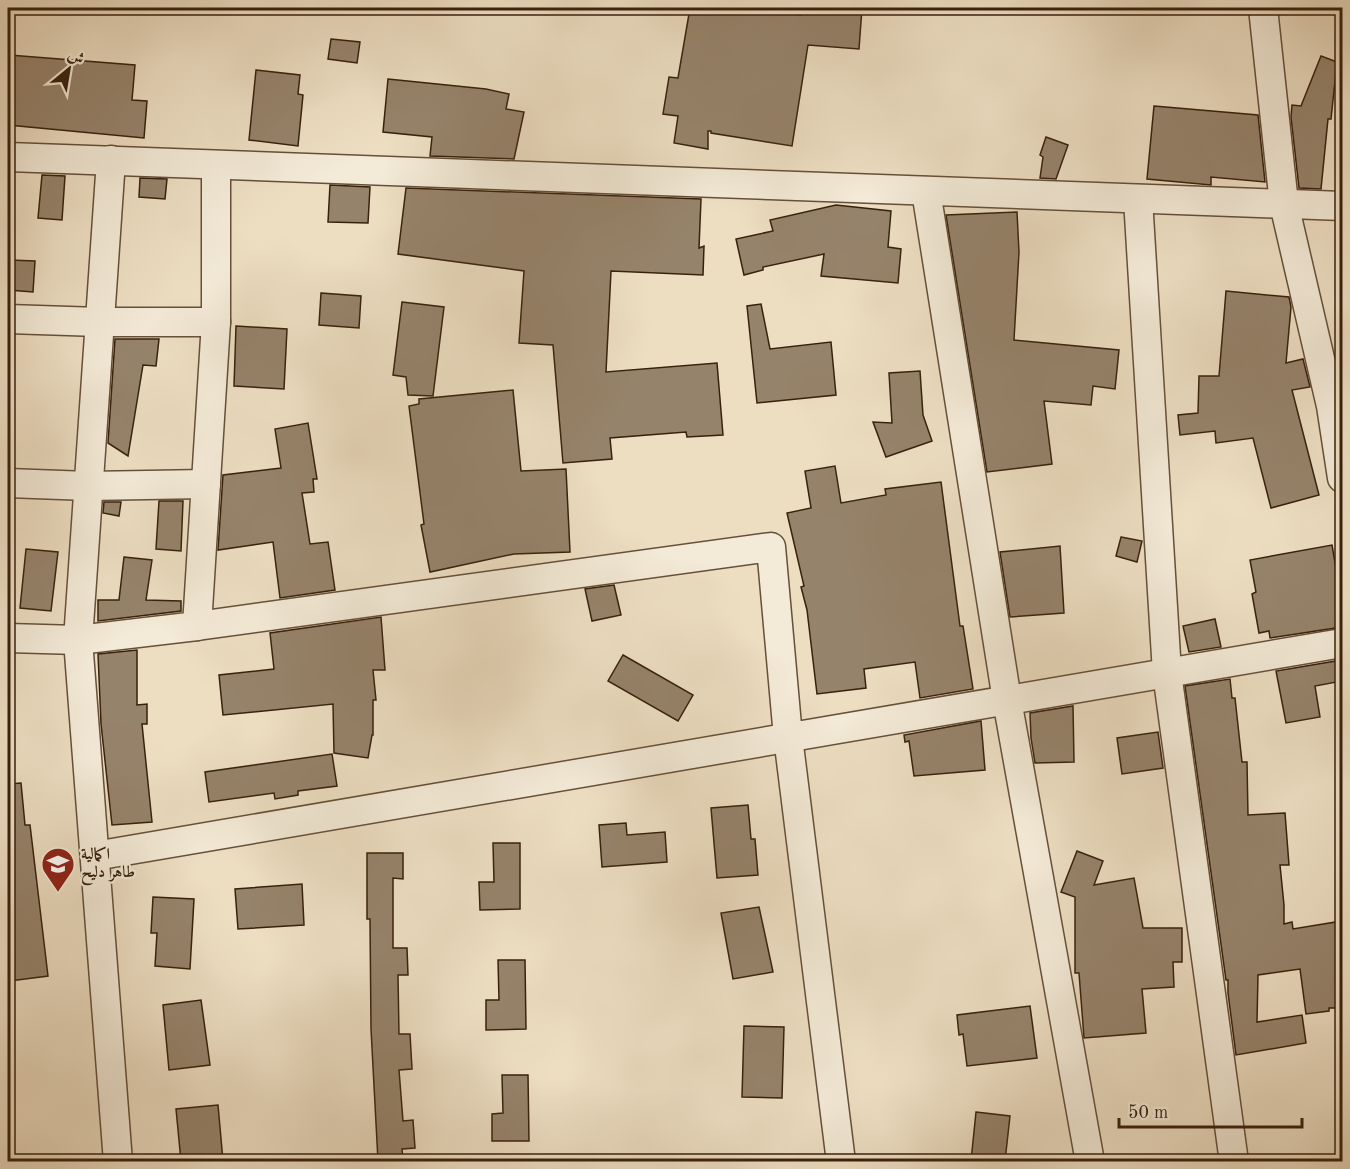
<svg xmlns="http://www.w3.org/2000/svg" width="1350" height="1169" font-family="'Old Standard TT',Amiri,serif">
<style>
.building{fill:#96836b;stroke:#38210d;stroke-width:1.5}
.lines{fill:none;stroke-linecap:round;stroke-linejoin:round}
.minor-casing{stroke:#65503a;stroke-width:31}
.minor{stroke:#f3ead7;stroke-width:28}
.labels{text-anchor:middle;dominant-baseline:central;stroke-width:4.5;stroke-linejoin:round;paint-order:stroke}
.poi-label{font-size:16px;font-weight:bold;fill:#38210d;stroke:#f3ead7;text-anchor:start}
</style>
<rect width="100%" height="100%" fill="#eddec2"/>
<filter id="stains"><feTurbulence type="fractalNoise" baseFrequency=".00333" numOctaves="4"/><feColorMatrix values="0 0 0 0 .2 0 0 0 0 .09 0 0 0 0 .02 0 0 0 .5 -.17"/></filter>
<radialGradient id="worn" r=".72"><stop offset=".6" stop-color="#630" stop-opacity="0"/><stop offset="1" stop-color="#630" stop-opacity=".3"/></radialGradient>
<!-- building -->
<g class="building">
<path d="M690 8H754L801 15 802 8H862L859 49 808 45 792 146 711 133V131H708V149L674 143 678 116 663 114 669 77 678 78Z"/>
<path d="M331 39 360 42 357 63 328 59Z"/>
<path d="M9 55 135 65 132 100 147 101 144 138 8 125Z"/>
<path d="M1321 56 1337 62 1331 119H1328L1321 189 1299 188 1291 117 1292 105 1301 106Z"/>
<path d="M256 70 300 75 298 94 303 95 298 146 249 140Z"/>
<path d="M388 79 486 89 509 94 506 109 524 112 514 159 430 156 432 137 383 132Z"/>
<path d="M1154 106 1258 115 1265 182 1211 177V185L1147 179Z"/>
<path d="M1046 137 1068 145 1056 179 1040 178 1043 157 1040 155Z"/>
<path d="M42 175 65 176 62 220 38 218Z"/>
<path d="M140 178 167 179 165 199 139 197Z"/>
<path d="M330 185 370 187 368 223 328 222Z"/>
<path d="M406 188 701 199 699 248 704 246 703 275 611 271 606 372 717 363 723 435 687 437 686 432 610 438 612 459 563 463 553 345 519 343 524 271 398 254Z"/>
<path d="M836 205 891 211 888 247 901 249 898 283 821 276 824 254 763 267V270L744 275 736 239 773 231 770 220Z"/>
<path d="M1017 212 1019 252 1014 340 1119 350 1115 389 1093 386 1091 405 1044 401 1052 464 987 472 946 215Z"/>
<path d="M9 260 35 261 33 292 8 290Z"/>
<path d="M1226 291 1289 297 1291 307 1286 363 1303 359 1310 387 1292 390 1319 495 1271 508 1253 438 1216 443 1215 431 1180 435 1178 415 1198 413 1199 376H1219Z"/>
<path d="M321 293 361 296 359 328 319 325Z"/>
<path d="M402 302 444 307 433 396 408 395 406 377 393 375Z"/>
<path d="M761 304 770 349 831 342 836 395 757 403 747 306Z"/>
<path d="M236 326 287 329 284 389 234 386Z"/>
<path d="M115 339H159L156 366 143 365 128 456 108 443Z"/>
<path d="M920 371 923 415 932 441 886 457 873 422 892 423 889 373Z"/>
<path d="M513 390 521 471 566 469 570 552 514 554 430 572 421 525 424 524 409 406 419 404V399Z"/>
<path d="M308 423 317 479H313L314 492 302 493 310 544 328 542 335 590 280 598 273 542 218 550 223 475 281 468 275 429Z"/>
<path d="M835 466 841 503 886 495 885 489 941 482 960 626H963L973 689 920 698 915 662 864 669 866 688 817 694 807 610 801 587 804 586 787 513 811 508 805 471Z"/>
<path d="M159 501H183L181 551 156 549Z"/>
<path d="M104 502H121L119 516 103 513Z"/>
<path d="M1121 537 1142 541 1137 562 1116 556Z"/>
<path d="M1332 545 1342 603V627L1270 638 1269 631 1259 633 1252 594 1256 592 1250 560Z"/>
<path d="M1060 546 1064 613 1010 617 1000 552Z"/>
<path d="M26 549 58 552 51 611 20 608Z"/>
<path d="M124 557 152 560 146 600 181 601V611L98 621V600H119Z"/>
<path d="M614 585 621 615 592 621 585 589Z"/>
<path d="M381 617 385 670H373L376 700H373V735H372L368 758 334 753 333 704 223 715 219 675 274 669 270 633Z"/>
<path d="M1215 619 1221 647 1189 652 1183 626Z"/>
<path d="M137 650V705L147 704V724H142L152 822 112 825 101 724 98 654Z"/>
<path d="M623 655 693 695 678 721 608 681Z"/>
<path d="M1342 660V681L1315 686 1320 717 1286 723 1276 671Z"/>
<path d="M1230 679 1232 698H1235L1242 762H1247L1248 815 1285 813 1289 865H1280L1284 905V924L1292 922 1293 929 1342 921V1008H1329V1011L1306 1014 1300 969 1258 975 1257 1022 1302 1015 1306 1043 1236 1055 1228 993V980H1226L1185 686Z"/>
<path d="M1073 706 1074 762 1035 763 1031 738 1030 713Z"/>
<path d="M981 721 985 770 914 776 909 741 905 742 904 735Z"/>
<path d="M1158 732 1163 768 1122 774 1117 738Z"/>
<path d="M332 754 337 786 298 791V795L275 799 274 793 209 802 205 772Z"/>
<path d="M21 783 25 825H30L48 976 10 981 8 955V784Z"/>
<path d="M748 805 751 839H755L758 875 717 878 711 808Z"/>
<path d="M626 823 627 835 665 832 667 862 602 867 599 825Z"/>
<path d="M493 843H520V909L480 910 479 882H494Z"/>
<path d="M1077 851 1103 861 1094 885 1134 878 1143 928H1182V962H1173L1174 987 1142 989 1146 1033 1084 1038 1079 973H1075V897L1061 892Z"/>
<path d="M367 853H403V879L393 878V948H407L408 975H398L399 1034H410L412 1069 399 1070 403 1121 413 1120 415 1148 402 1149 403 1161H378L371 1029 370 919H367Z"/>
<path d="M302 884 304 925 238 929 235 889Z"/>
<path d="M153 897 194 899 190 969 155 966 157 933H151Z"/>
<path d="M759 907 773 972 733 979 721 913Z"/>
<path d="M498 960H525L526 1029 486 1030V1000H499Z"/>
<path d="M201 1000 210 1065 169 1070 163 1005Z"/>
<path d="M1030 1006 1037 1058 967 1066 963 1034 959 1035 957 1015Z"/>
<path d="M744 1026 784 1027 782 1098 742 1097Z"/>
<path d="M502 1075H528L529 1141H492V1114L503 1113Z"/>
<path d="M218 1105 223 1161H181L176 1109Z"/>
<path d="M976 1112 1010 1116 1005 1161H971Z"/>
</g>
<g class="lines">
<!-- minor casing -->
<g class="minor-casing">
<g id="minor">
<path d="M1263 8 1284 204 1331 406 1342 478"/>
<path d="M8 157 1342 206"/>
<path d="M111 160 78 640 118 1162"/>
<path d="M926 191 1007 700 1090 1162"/>
<path d="M1138 199 1167 673 1234 1162"/>
<path d="M8 319 99 322H216"/>
<path d="M8 483 88 486 206 484"/>
<path d="M197 626 771 547 788 737 841 1162"/>
<path d="M8 638 78 640 197 626 216 322V165"/>
<path d="M95 856 1342 643"/>
</g>
</g>
<!-- minor -->
<use href="#minor" class="minor"/>
</g>
<!-- icons -->
<defs>
<g id="school-pin" transform="scale(1.725)"><path d="M0 17L-7.5 6A9.5 9.5 0 1 1 7.5 6Z" fill="#8f2418" stroke="#f3ead7"/><path d="M0-5L7-2L0 1L-7-2ZM-4 1L0 2.5L4 1V4Q0 6-4 4Z" fill="#fff"/></g>
</defs>
<g fill-rule="evenodd">
<use href="#school-pin" x="58" y="864"/>
</g>
<g class="labels">
<!-- poi labels -->
<g class="poi-label">
<text x="81" y="855">اكمالية<tspan x="81" dy="18">طاهر دليح</tspan></text>
</g>
</g>
<!-- margin -->
<rect width="1350" height="1169" fill="none" stroke="#eddec2" stroke-width="30"/>
<rect x="9" y="9" width="1332" height="1151" fill="none" stroke="#38210d" stroke-width="3"/>
<rect x="15" y="15" width="1320" height="1139" fill="none" stroke="#38210d" stroke-width="1.5"/>
<!-- north arrow -->
<g transform="translate(69 69) rotate(30)" stroke="#f3ead7" stroke-width="4.5" paint-order="stroke">
<path d="M0-4.5L10 22L0 15L-10 22Z" fill="#38210d"/>
<text y="-9" font-size="16" font-weight="bold" text-anchor="middle" fill="#38210d">ش</text>
</g>
<!-- scale -->
<path d="M1119 1118v9h183v-9" fill="none" stroke="#38210d" stroke-width="3"/>
<text x="1128" y="1118" font-size="18" fill="#38210d" stroke="#f3ead7" stroke-width="4.5" paint-order="stroke">50 m</text>
<rect width="100%" height="100%" filter="url(#stains)"/>
<rect width="100%" height="100%" fill="url(#worn)"/>
</svg>
